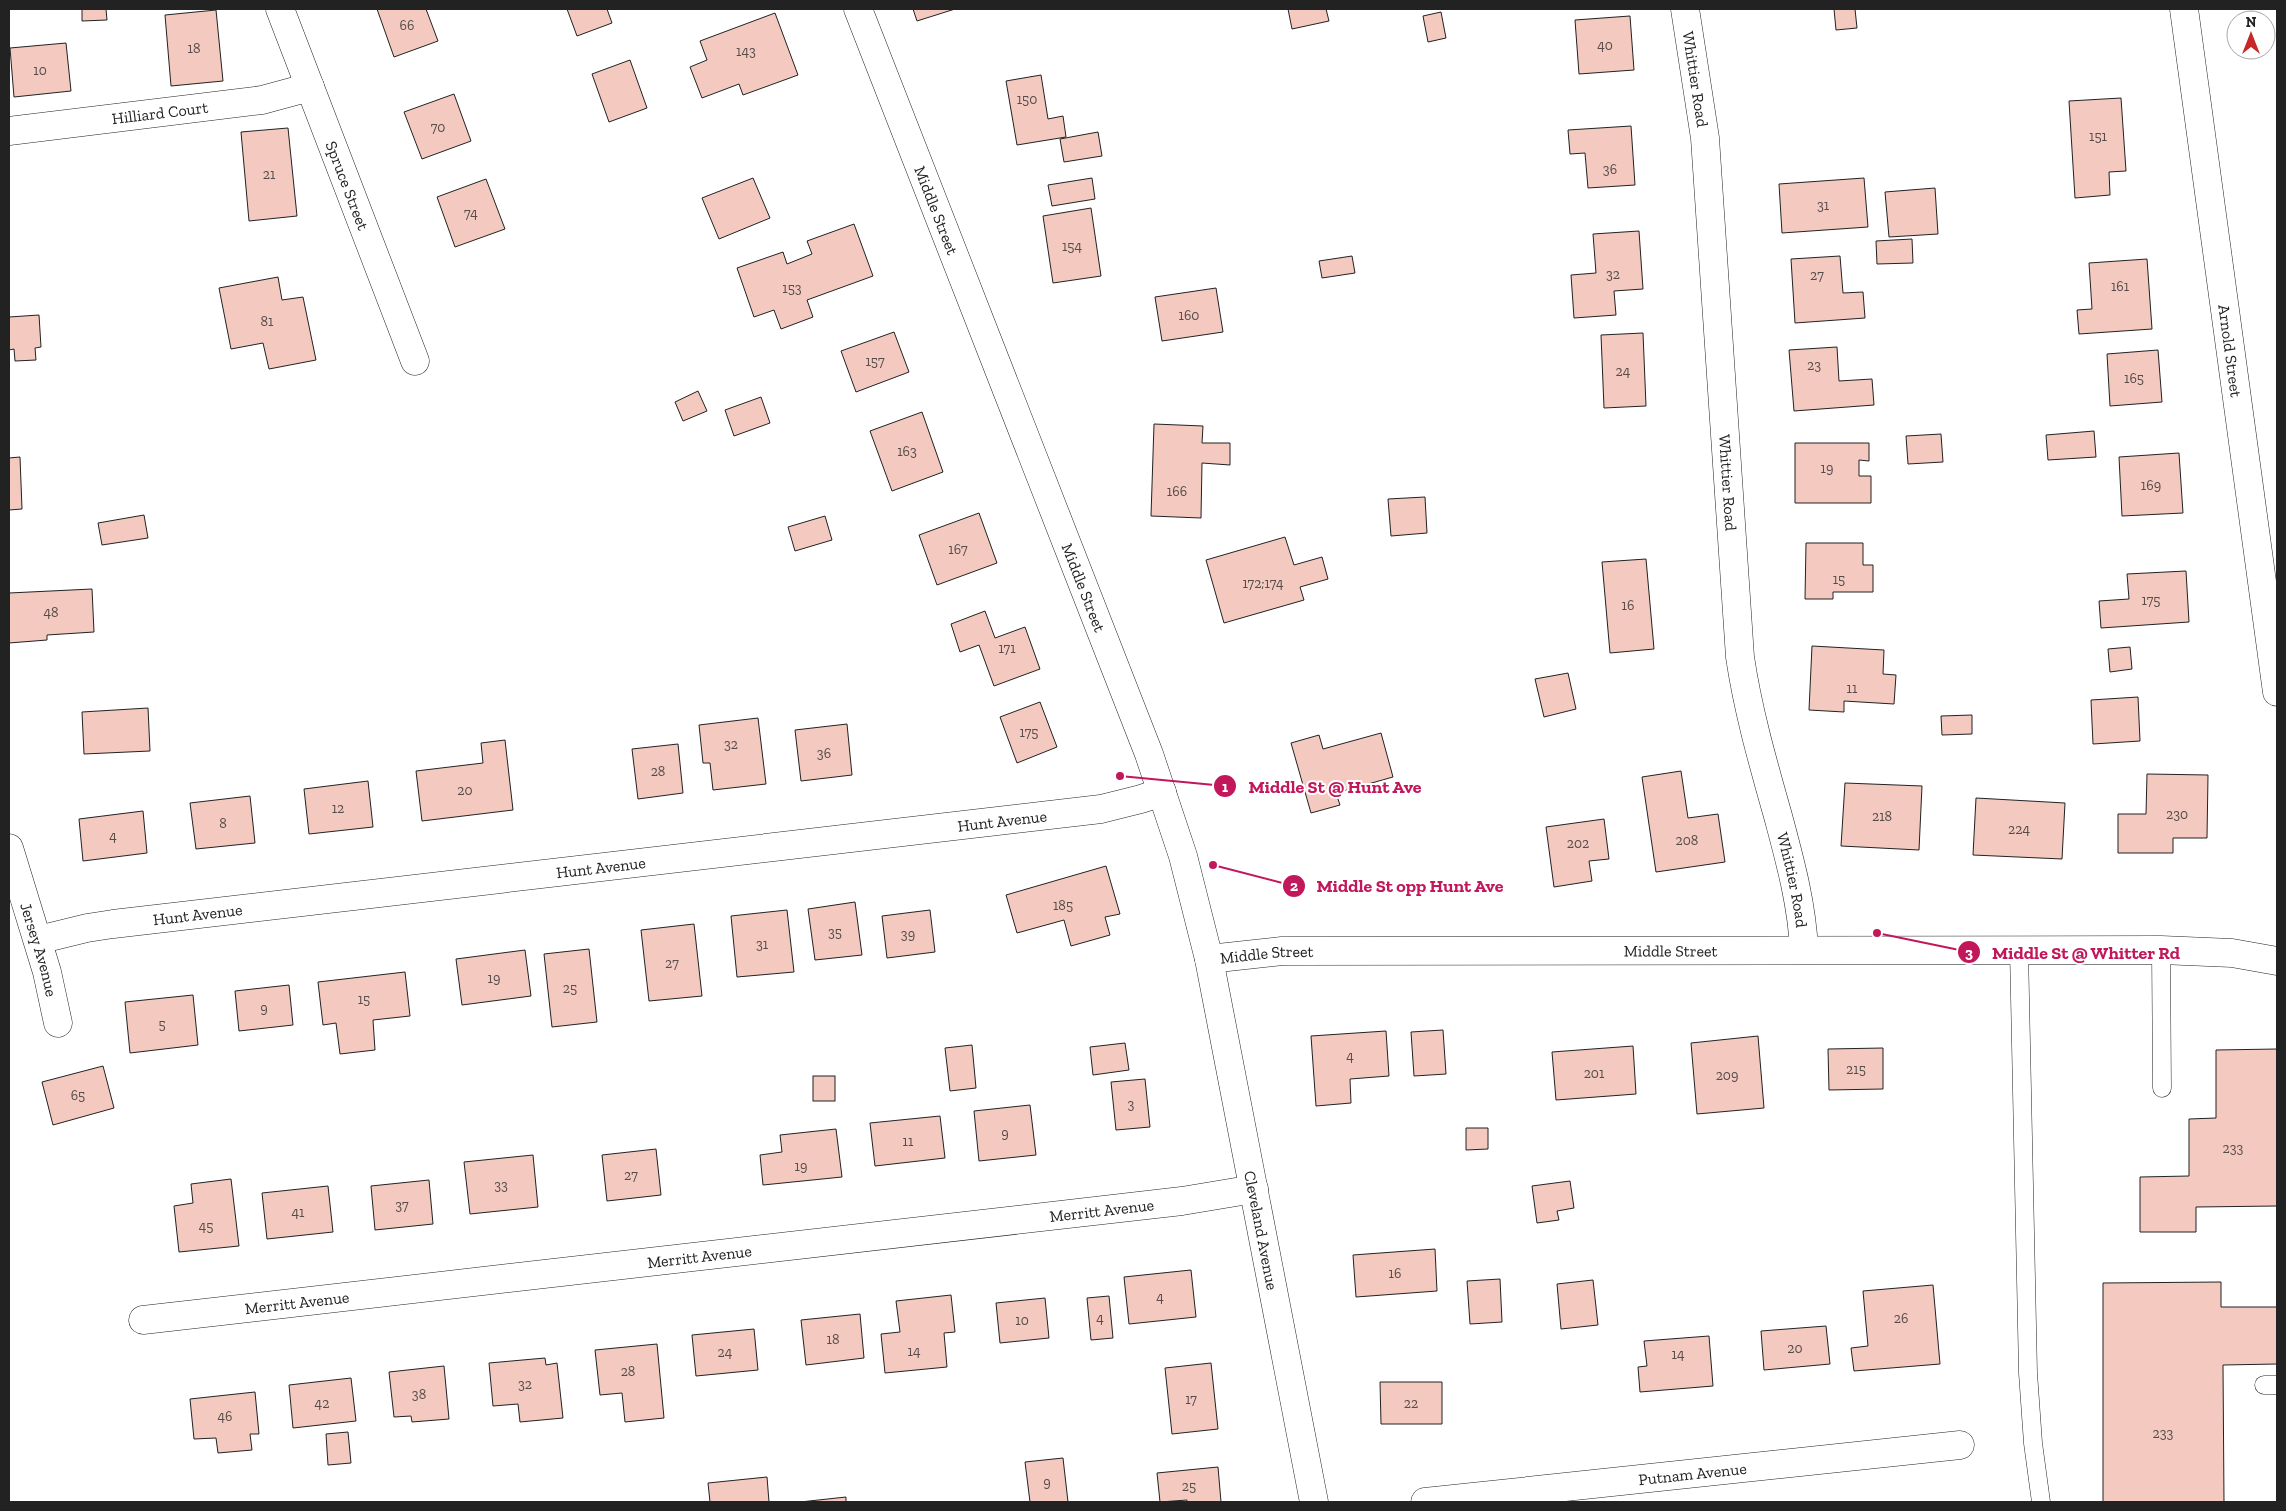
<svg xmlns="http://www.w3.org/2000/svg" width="2286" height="1511" font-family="'Zilla Slab',serif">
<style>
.building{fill:#f3c9c0;stroke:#222}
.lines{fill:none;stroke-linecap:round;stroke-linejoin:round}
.service-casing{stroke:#222;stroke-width:19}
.minor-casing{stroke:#222;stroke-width:29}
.tertiary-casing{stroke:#222;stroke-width:29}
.service{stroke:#fff;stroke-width:18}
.minor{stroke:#fff;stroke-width:28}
.tertiary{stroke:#fff;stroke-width:28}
.labels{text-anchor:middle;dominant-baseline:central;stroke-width:4;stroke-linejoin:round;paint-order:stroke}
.number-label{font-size:14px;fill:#564c4a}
.street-label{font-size:16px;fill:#222;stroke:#fff}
.leader{fill:none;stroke:#c2185b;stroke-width:2}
.callout-dot{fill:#c2185b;stroke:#fff;stroke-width:2}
.mark-label{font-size:15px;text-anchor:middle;font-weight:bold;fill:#fff}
.callout-label{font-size:18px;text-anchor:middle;font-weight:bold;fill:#c2185b;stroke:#fff;stroke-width:4;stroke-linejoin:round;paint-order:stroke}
</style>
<rect width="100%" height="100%" fill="#fff"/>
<!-- building -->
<g class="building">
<path d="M82 9H106L107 20 82 21Z"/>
<path d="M377 9H426L438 41 394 57Z"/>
<path d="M567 9H607L612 23 577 36Z"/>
<path d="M913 9H955L917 21Z"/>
<path d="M1288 9H1326L1329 21 1292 29Z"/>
<path d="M1834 9H1855L1857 28 1836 30Z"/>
<path d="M216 10 223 81 171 86 165 15Z"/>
<path d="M1441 12 1446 38 1428 42 1423 16Z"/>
<path d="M775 13 798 75 743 95 739 84 702 98 690 67 707 60 700 41Z"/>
<path d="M1630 16 1634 70 1579 74 1575 20Z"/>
<path d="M66 43 71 91 14 97 10 48Z"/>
<path d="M630 60 647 108 609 122 592 74Z"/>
<path d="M1041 75 1048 119 1063 116 1066 137 1017 145 1006 81Z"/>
<path d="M454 94 471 141 422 159 404 112Z"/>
<path d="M2121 98 2126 171 2109 172 2110 195 2075 198 2069 101Z"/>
<path d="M1631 126 1635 185 1588 188 1585 153 1570 154 1568 130Z"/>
<path d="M288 128 297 216 249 221 241 132Z"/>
<path d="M1098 132 1102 156 1064 162 1060 139Z"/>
<path d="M753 178 770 218 719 239 702 198Z"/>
<path d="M1092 178 1095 199 1052 206 1048 185Z"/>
<path d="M1864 178 1868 227 1782 233 1779 184Z"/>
<path d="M486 179 505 229 455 247 437 197Z"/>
<path d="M1935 188 1938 234 1889 237 1885 192Z"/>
<path d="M1091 208 1101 276 1053 283 1043 216Z"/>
<path d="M854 224 873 276 807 300 813 317 781 329 774 310 754 317 737 268 783 252 787 264 812 254 807 241Z"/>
<path d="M1639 231 1643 289 1614 291 1616 315 1574 318 1571 275 1596 273 1593 234Z"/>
<path d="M1912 239 1913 263 1877 264 1876 241Z"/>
<path d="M1352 256 1355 273 1322 278 1319 261Z"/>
<path d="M1840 256 1843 293 1863 292 1865 318 1795 323 1791 259Z"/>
<path d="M2147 259 2152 329 2079 334 2077 310 2092 309 2089 263Z"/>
<path d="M278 277 282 300 303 297 316 360 269 369 263 343 231 349 219 288Z"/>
<path d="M1216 288 1223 332 1162 341 1155 297Z"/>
<path d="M39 315 41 347 35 348 36 360 15 361 14 349 9 350V317Z"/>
<path d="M894 332 909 372 856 392 841 351Z"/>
<path d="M1643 333 1646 406 1604 408 1601 335Z"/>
<path d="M1837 347 1839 381 1872 379 1874 405 1794 411 1789 350Z"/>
<path d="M2158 350 2162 402 2110 406 2107 354Z"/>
<path d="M698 391 707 411 683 421 675 402Z"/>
<path d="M761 397 770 423 734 436 725 410Z"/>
<path d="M922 412 943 472 892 491 870 431Z"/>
<path d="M1154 424 1203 426 1202 443H1230V465L1202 463 1201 518 1151 516Z"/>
<path d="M2094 431 2096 457 2048 460 2046 435Z"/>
<path d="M1941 434 1943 462 1908 464 1906 436Z"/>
<path d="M1795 443H1869V461L1859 460V476H1871V503H1795Z"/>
<path d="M2179 453 2183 513 2122 516 2119 457Z"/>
<path d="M20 457 22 509 9 510V458Z"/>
<path d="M1425 497 1427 533 1391 536 1388 499Z"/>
<path d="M979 513 997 563 937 585 919 535Z"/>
<path d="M144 515 148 538 102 545 98 523Z"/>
<path d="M825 516 832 540 795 551 788 527Z"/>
<path d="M1285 537 1294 565 1322 557 1328 579 1300 587 1304 600 1224 623 1206 560Z"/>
<path d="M1806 543H1863V565H1873V592H1833V599H1805Z"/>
<path d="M1646 559 1654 649 1610 653 1602 562Z"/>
<path d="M2186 571 2189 622 2101 628 2099 601 2129 599 2127 574Z"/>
<path d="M92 589 94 632 47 635V640L9 643V593Z"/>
<path d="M985 611 995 638 1025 627 1040 669 994 686 979 645 960 652 951 624Z"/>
<path d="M1812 646 1884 650 1883 674 1896 675 1894 704 1844 701V712L1809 710Z"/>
<path d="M2130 647 2132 669 2110 672 2108 649Z"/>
<path d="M1568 673 1576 709 1544 717 1535 679Z"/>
<path d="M2138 697 2140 741 2093 744 2091 700Z"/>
<path d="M1040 702 1057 747 1017 763 1000 717Z"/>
<path d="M148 708 150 751 84 754 82 712Z"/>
<path d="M1972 715V734L1942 735 1941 716Z"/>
<path d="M758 718 766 784 713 790 710 763H703L699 725Z"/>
<path d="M847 724 852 775 801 781 795 730Z"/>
<path d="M1381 733 1393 777 1336 793 1340 805 1311 813 1291 743 1319 735 1323 749Z"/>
<path d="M505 740 513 810 422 821 416 771 483 763 481 743Z"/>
<path d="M678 744 683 793 638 799 632 749Z"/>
<path d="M1681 771 1688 818 1718 814 1725 862 1656 872 1642 777Z"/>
<path d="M2147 774 2208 775 2207 838H2173V853H2118V814H2146Z"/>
<path d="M368 781 373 827 309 834 304 789Z"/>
<path d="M1845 783 1922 786 1919 850 1841 846Z"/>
<path d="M250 796 255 843 196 849 190 803Z"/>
<path d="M1976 798 2065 803 2062 859 1973 855Z"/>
<path d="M143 811 147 853 83 861 79 819Z"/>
<path d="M1604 819 1609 859 1589 861 1592 881 1554 887 1546 827Z"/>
<path d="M1106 866 1120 914 1105 917 1110 935 1071 946 1064 920 1017 933 1006 895Z"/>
<path d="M855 902 862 955 815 960 808 909Z"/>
<path d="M787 910 794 972 737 977 731 916Z"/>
<path d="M930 910 935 952 887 958 882 916Z"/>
<path d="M694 924 702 996 649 1001 641 930Z"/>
<path d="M589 949 597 1022 552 1027 544 954Z"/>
<path d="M525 950 531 996 462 1005 456 959Z"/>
<path d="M405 972 410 1016 373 1020 375 1050 340 1054 336 1023 323 1025 318 982Z"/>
<path d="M289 985 293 1025 239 1031 235 991Z"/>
<path d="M193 995 198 1045 130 1053 125 1002Z"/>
<path d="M1443 1030 1446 1074 1414 1076 1411 1032Z"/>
<path d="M1386 1031 1389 1076 1350 1079 1351 1103 1316 1106 1311 1036Z"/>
<path d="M1758 1036 1764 1108 1697 1114 1691 1043Z"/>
<path d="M1125 1043 1129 1070 1093 1075 1090 1047Z"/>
<path d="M972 1045 976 1088 950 1091 945 1048Z"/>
<path d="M1633 1046 1636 1094 1556 1100 1552 1052Z"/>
<path d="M1883 1048V1089L1829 1090 1828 1049Z"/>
<path d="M2277 1049V1206L2196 1207V1232H2140V1177L2189 1176V1119L2216 1118V1050Z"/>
<path d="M103 1066 114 1108 53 1125 42 1082Z"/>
<rect x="813" y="1076" width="22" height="25"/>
<path d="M1145 1079 1150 1127 1116 1130 1111 1082Z"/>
<path d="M1030 1105 1036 1155 979 1161 974 1111Z"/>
<path d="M940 1116 945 1158 875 1166 870 1123Z"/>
<path d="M1466 1128H1488V1149L1466 1150Z"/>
<path d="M836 1129 842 1177 763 1185 760 1155 782 1152 780 1135Z"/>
<path d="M656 1149 661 1195 607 1201 602 1155Z"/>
<path d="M533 1155 538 1207 470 1214 464 1162Z"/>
<path d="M231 1179 239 1246 179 1252 174 1206 193 1203 191 1184Z"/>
<path d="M429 1180 433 1224 375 1230 371 1186Z"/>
<path d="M1570 1181 1574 1208 1557 1211 1559 1220 1537 1223 1532 1186Z"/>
<path d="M328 1186 333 1232 267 1239 262 1193Z"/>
<path d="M1435 1249 1437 1291 1356 1297 1353 1255Z"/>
<path d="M1191 1270 1196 1317 1129 1324 1124 1277Z"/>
<path d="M1500 1279 1502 1322 1470 1324 1467 1281Z"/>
<path d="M1593 1280 1598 1325 1561 1329 1557 1284Z"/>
<path d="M2221 1282V1307H2277V1364L2223 1365 2224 1502H2103V1283Z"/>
<path d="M1933 1285 1940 1364 1854 1371 1851 1348 1868 1346 1863 1291Z"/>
<path d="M951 1295 955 1332 944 1333 947 1367 885 1373 881 1334 900 1332 896 1301Z"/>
<path d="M1109 1296 1113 1338 1091 1340 1087 1298Z"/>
<path d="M1045 1298 1049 1338 1000 1343 996 1303Z"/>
<path d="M860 1314 864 1358 806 1365 801 1320Z"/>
<path d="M1826 1326 1830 1364 1764 1370 1761 1331Z"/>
<path d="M754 1329 758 1370 696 1376 692 1335Z"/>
<path d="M1709 1336 1713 1386 1640 1392 1638 1367 1647 1366 1644 1341Z"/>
<path d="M657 1344 664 1418 625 1422 622 1393 600 1395 595 1350Z"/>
<path d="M545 1358 546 1365 557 1363 563 1418 520 1422 518 1404 493 1406 489 1363Z"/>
<path d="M1211 1363 1218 1429 1172 1434 1165 1368Z"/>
<path d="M444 1366 449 1419 412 1422 411 1416 394 1417 389 1372Z"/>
<path d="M351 1378 356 1421 293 1428 289 1385Z"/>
<path d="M1380 1382H1442V1424H1381Z"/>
<path d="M255 1392 259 1434H250L252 1450 218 1453 216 1438 194 1439 190 1399Z"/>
<path d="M348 1432 351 1463 328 1465 326 1434Z"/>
<path d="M1063 1458 1068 1502H1030L1025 1462Z"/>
<path d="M1218 1467 1221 1502H1187V1500L1160 1502 1157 1473Z"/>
<path d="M767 1477 769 1502H710L708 1483Z"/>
<path d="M846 1497V1502H800Z"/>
</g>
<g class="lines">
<!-- service casing -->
<g class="service-casing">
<g id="service">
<path d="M2019 950 2028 1373 2033 1443 2041 1502"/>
<path d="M2161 950 2162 1088"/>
<path d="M2264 1385H2277"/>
</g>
</g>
<!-- minor casing -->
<g class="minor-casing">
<g id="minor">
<path id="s1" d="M280 9 415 361"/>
<path id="s2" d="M1685 9 1705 138 1740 657C1748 711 1763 763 1778 816 1790 861 1802 904 1804 950"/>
<path id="s3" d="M2184 9 2277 692"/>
<path id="s4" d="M9 131 262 100 310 87"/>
<path id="s5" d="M9 848 47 972 58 1023"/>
<path id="s6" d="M38 940 87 928 113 924 1101 809 1141 799 1162 792"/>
<path id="s7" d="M143 1320 1182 1201 1254 1189"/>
<path id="s8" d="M1425 1502 1960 1445"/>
</g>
</g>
<!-- tertiary casing -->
<g class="tertiary-casing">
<g id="tertiary">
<path id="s9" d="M858 9 1149 754 1183 856 1209 959 1314 1502"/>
<path id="s10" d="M1209 959 1282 951 2161 950 2232 953 2277 961"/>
</g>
</g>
<!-- service -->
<use href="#service" class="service"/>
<!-- minor -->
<use href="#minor" class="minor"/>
<!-- tertiary -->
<use href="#tertiary" class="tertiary"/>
</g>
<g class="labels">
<!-- number labels -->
<g class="number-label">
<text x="407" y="25">66</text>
<text x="1605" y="45">40</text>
<text x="194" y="48">18</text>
<text x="746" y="51">143</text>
<text x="40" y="70">10</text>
<text x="1027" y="99">150</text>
<text x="438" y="127">70</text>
<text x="2098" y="136">151</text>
<text x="1610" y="169">36</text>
<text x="269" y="174">21</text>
<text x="1823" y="205">31</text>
<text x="471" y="213">74</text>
<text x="1072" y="246">154</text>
<text x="1613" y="274">32</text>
<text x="1817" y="275">27</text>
<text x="2120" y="286">161</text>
<text x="792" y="288">153</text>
<text x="1189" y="315">160</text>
<text x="267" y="321">81</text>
<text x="875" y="361">157</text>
<text x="1814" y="365">23</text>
<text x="1623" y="371">24</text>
<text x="2134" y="378">165</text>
<text x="907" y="451">163</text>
<text x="1827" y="468">19</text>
<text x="2151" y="485">169</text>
<text x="1177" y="491">166</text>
<text x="958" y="549">167</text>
<text x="1839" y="579">15</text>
<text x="1263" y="583">172;174</text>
<text x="2151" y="600">175</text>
<text x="1628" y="605">16</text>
<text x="51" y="612">48</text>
<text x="1007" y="648">171</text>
<text x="1852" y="688">11</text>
<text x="1029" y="732">175</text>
<text x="731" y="744">32</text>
<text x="824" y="753">36</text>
<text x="658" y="771">28</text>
<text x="465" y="790">20</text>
<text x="338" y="808">12</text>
<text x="2177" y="814">230</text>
<text x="1882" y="816">218</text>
<text x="223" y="823">8</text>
<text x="2019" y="829">224</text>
<text x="113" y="836">4</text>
<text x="1687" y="840">208</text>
<text x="1578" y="843">202</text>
<text x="1063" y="905">185</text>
<text x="835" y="932">35</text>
<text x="908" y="934">39</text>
<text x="762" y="944">31</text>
<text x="672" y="963">27</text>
<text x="494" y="978">19</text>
<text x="570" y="988">25</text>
<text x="364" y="999">15</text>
<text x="264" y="1008">9</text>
<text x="162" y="1024">5</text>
<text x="1350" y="1056">4</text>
<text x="1856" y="1069">215</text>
<text x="1594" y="1073">201</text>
<text x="1727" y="1075">209</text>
<text x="78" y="1095">65</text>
<text x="1131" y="1104">3</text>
<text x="1005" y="1133">9</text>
<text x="908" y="1141">11</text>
<text x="2233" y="1148">233</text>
<text x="801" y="1166">19</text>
<text x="631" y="1175">27</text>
<text x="501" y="1185">33</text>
<text x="402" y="1205">37</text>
<text x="298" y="1212">41</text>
<text x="206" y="1226">45</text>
<text x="1395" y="1273">16</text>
<text x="1160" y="1297">4</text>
<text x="1100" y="1318">4</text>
<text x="1901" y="1318">26</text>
<text x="1022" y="1320">10</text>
<text x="833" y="1339">18</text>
<text x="1795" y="1348">20</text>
<text x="914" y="1351">14</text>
<text x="725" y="1352">24</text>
<text x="1678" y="1354">14</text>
<text x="628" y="1371">28</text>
<text x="525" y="1384">32</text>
<text x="419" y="1394">38</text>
<text x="1191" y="1399">17</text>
<text x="322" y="1403">42</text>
<text x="1411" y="1403">22</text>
<text x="225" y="1416">46</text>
<text x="2163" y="1433">233</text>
<text x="1047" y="1482">9</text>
<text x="1189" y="1486">25</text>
</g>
<!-- street labels -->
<g class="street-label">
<text stroke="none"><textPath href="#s2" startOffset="71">Whittier Road</textPath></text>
<text stroke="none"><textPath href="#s4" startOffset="152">Hilliard Court</textPath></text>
<text stroke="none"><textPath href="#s1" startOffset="189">Spruce Street</textPath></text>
<text stroke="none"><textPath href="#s9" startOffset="216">Middle Street</textPath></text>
<text stroke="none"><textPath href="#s3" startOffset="345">Arnold Street</textPath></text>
<text stroke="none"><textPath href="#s2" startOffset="476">Whittier Road</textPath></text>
<text stroke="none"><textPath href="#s9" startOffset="621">Middle Street</textPath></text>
<text stroke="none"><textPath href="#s6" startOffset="972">Hunt Avenue</textPath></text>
<text stroke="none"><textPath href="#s6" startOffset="568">Hunt Avenue</textPath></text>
<text stroke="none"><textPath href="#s2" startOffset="880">Whittier Road</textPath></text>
<text stroke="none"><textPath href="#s6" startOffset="162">Hunt Avenue</textPath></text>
<text stroke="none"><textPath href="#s5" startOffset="106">Jersey Avenue</textPath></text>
<text stroke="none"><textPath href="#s10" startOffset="462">Middle Street</textPath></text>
<text stroke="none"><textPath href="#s10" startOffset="58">Middle Street</textPath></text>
<text stroke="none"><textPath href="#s7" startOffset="965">Merritt Avenue</textPath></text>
<text stroke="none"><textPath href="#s9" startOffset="1290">Cleveland Avenue</textPath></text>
<text stroke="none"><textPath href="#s7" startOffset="560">Merritt Avenue</textPath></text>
<text stroke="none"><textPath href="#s7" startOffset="155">Merritt Avenue</textPath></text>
<text stroke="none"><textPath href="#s8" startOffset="269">Putnam Avenue</textPath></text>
</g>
</g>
<!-- callouts -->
<path class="leader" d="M1120 776L1225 786M1213 865L1294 886M1877 933L1969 952"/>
<g class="callout-dot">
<circle cx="1120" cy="776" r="5"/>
<circle cx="1213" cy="865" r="5"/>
<circle cx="1877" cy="933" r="5"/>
<circle cx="1225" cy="786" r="12"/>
<circle cx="1294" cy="886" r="12"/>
<circle cx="1969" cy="952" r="12"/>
</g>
<g class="mark-label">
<text x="1225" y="792">1</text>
<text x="1294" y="891">2</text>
<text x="1969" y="958">3</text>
</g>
<g class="callout-label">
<text x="1335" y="793">Middle St @ Hunt Ave</text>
<text x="1410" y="892">Middle St opp Hunt Ave</text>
<text x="2086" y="959">Middle St @ Whitter Rd</text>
</g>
<!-- border -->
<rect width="2286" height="1511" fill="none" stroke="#222222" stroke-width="20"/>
<!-- north arrow -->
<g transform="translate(2251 35)"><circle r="24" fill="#ffffff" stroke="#a7a7a7"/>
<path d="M0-4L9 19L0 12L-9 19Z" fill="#c62828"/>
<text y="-8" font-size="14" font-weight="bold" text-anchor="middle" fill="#222222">N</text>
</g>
</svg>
